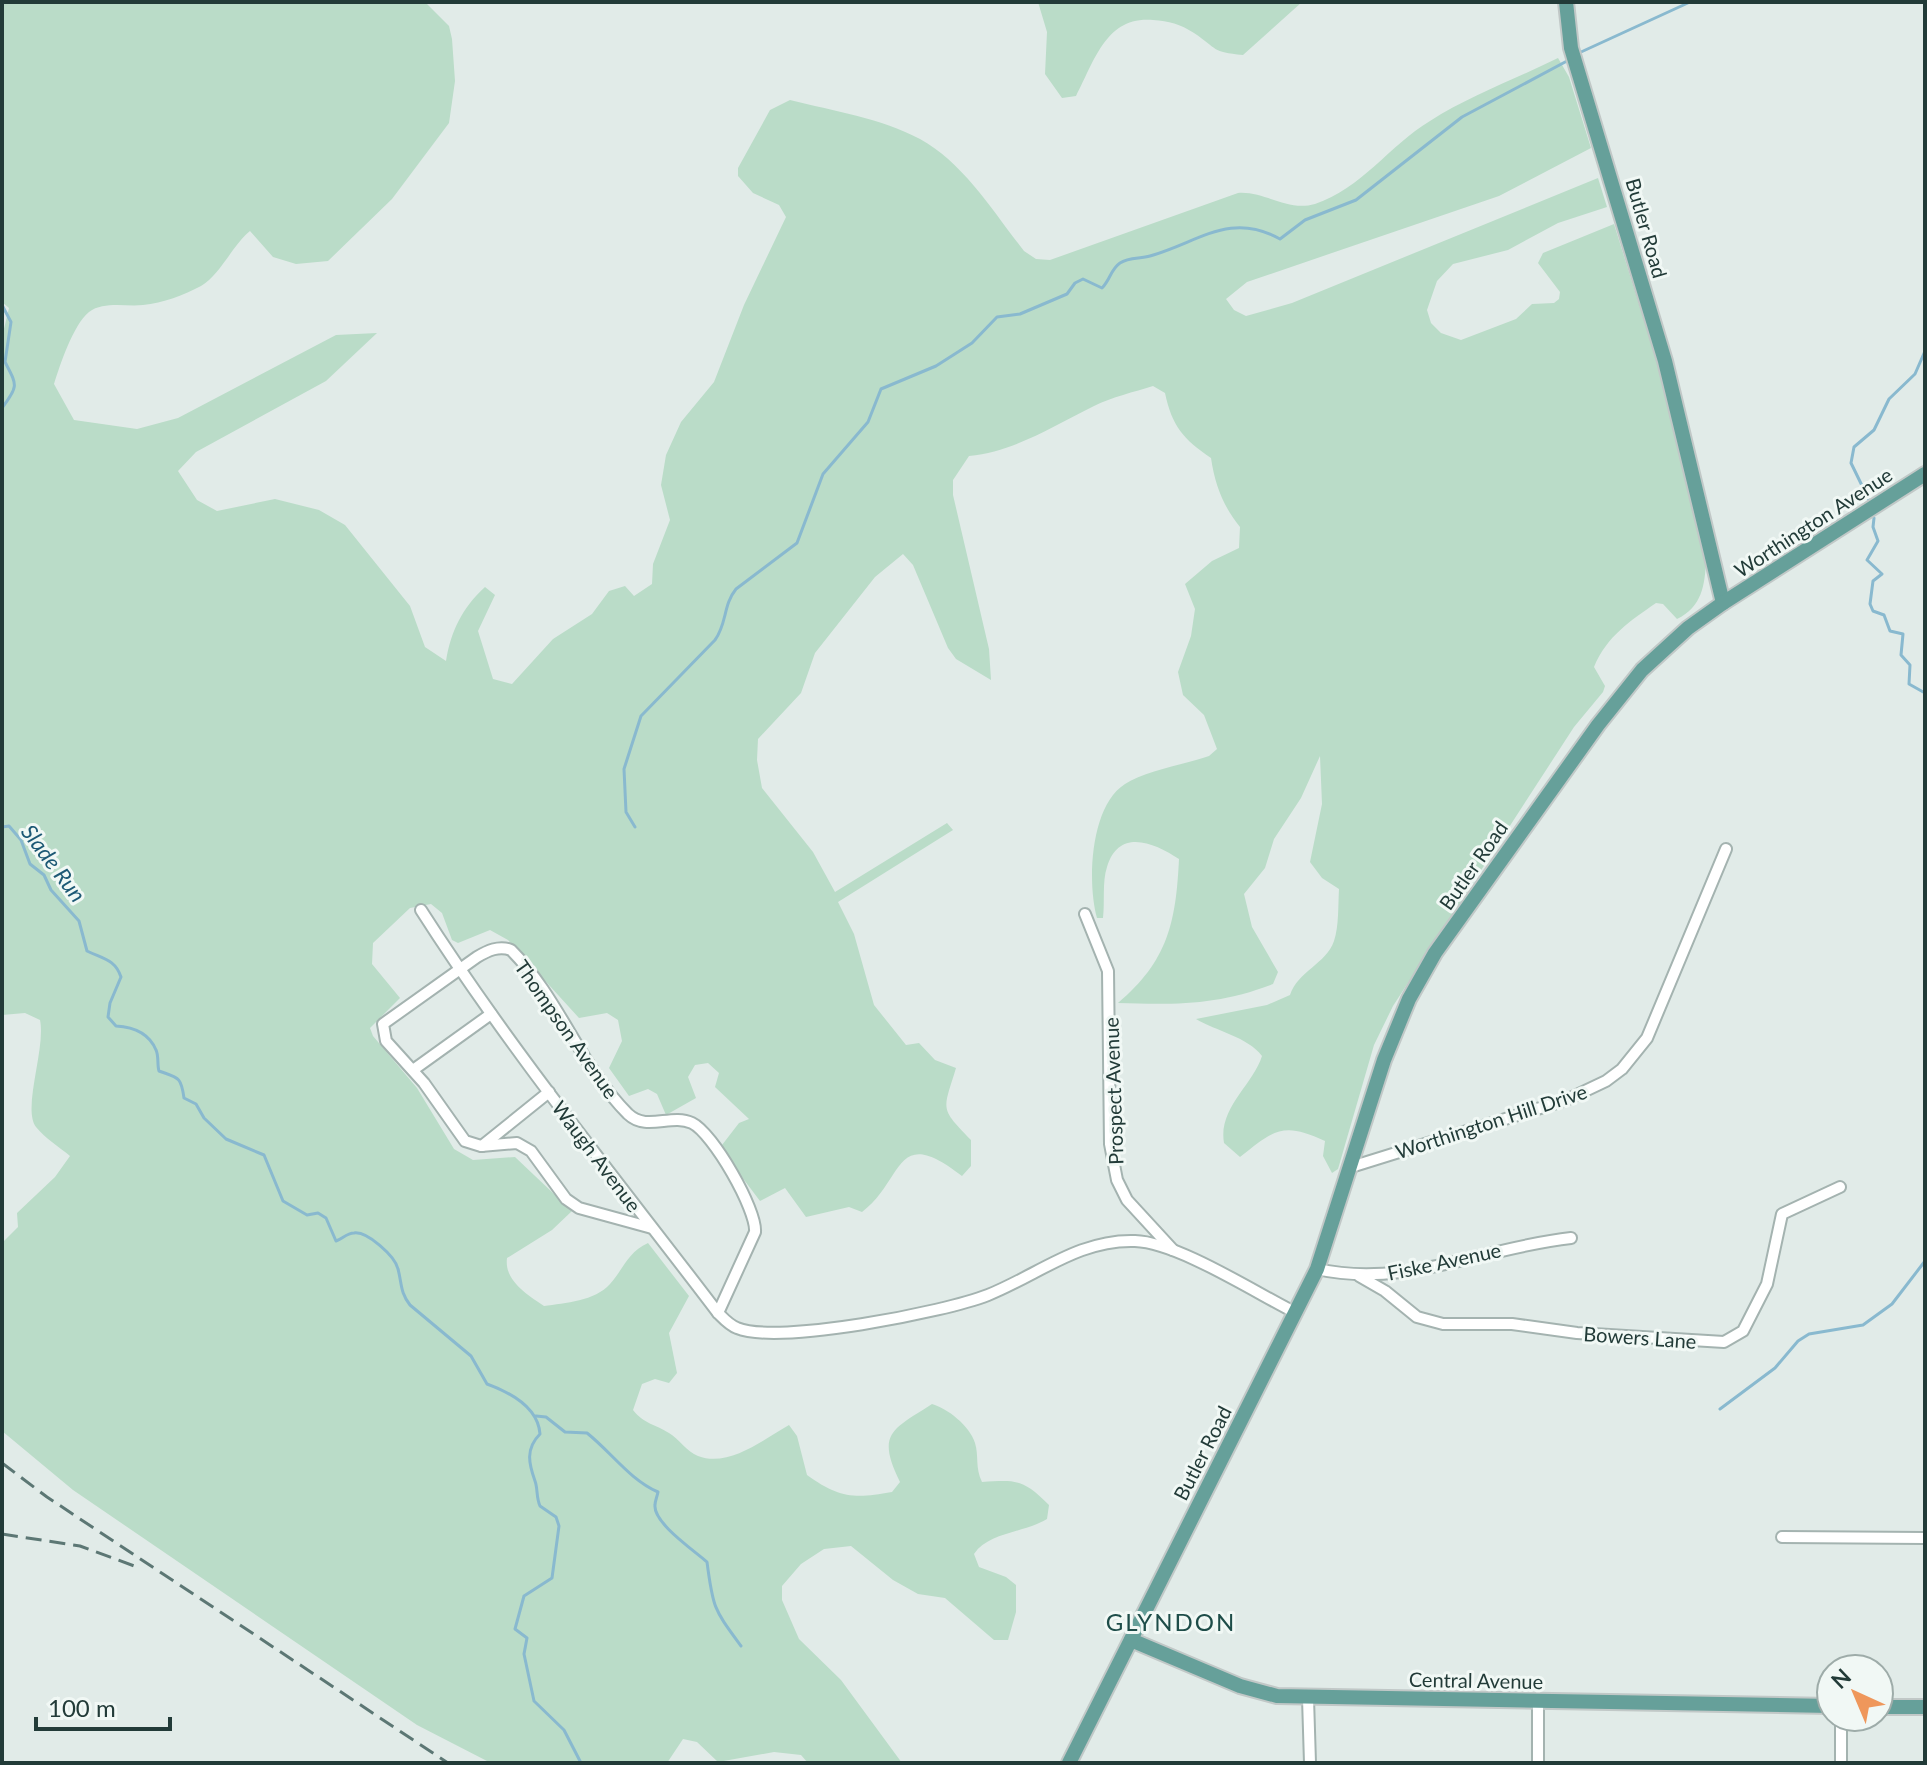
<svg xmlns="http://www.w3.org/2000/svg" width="1927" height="1765" font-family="Lato,sans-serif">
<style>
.green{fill:#badcc8}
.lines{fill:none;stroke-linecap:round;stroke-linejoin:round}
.stream{stroke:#89b9cf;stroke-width:3}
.minor-casing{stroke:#a4b3b0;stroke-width:14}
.major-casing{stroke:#c1c8c7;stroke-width:18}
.minor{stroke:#fff;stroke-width:10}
.major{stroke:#66a09a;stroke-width:14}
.rail{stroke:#5c7774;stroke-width:3;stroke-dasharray:16 8;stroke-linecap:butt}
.labels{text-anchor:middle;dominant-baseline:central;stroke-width:6;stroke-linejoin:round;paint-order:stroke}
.street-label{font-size:20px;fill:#223b38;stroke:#f1f8f5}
.water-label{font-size:22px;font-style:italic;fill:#1d5975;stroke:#f1f8f5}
.quarter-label{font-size:24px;letter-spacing:2px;fill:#1e4d49;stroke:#f1f8f5}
</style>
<rect width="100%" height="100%" fill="#e1ebe8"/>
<!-- green -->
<g class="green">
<path d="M2 2H425L449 26 452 39 455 81 449 123 392 199 328 261 296 264 273 257 250 231C232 246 220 275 201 286 184 295 163 303 143 305 126 307 104 301 89 312 73 325 60 365 54 384L74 420 137 429 178 418 336 335 377 333 326 381 196 452 178 471 197 500 217 511 275 499 319 510 345 525 410 606 425 647 446 661C451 631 462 608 485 587L495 595 478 631 493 679 512 684 553 639 592 614 609 591 625 586 634 596 652 584 653 564 670 520 661 485 666 455 681 422 714 382 744 305 786 217 779 205 753 193 738 176V168L770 110 790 100C834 111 880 118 920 139 964 163 994 213 1024 251L1036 259 1050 260 1238 193C1265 191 1287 212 1315 204 1361 189 1390 145 1430 121 1469 96 1516 79 1558 58L1569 77 1591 148 1499 196 1247 282 1226 299 1234 310 1246 316 1292 303 1598 178 1607 207 1558 223 1508 250 1453 264 1437 281 1427 310 1431 323 1441 333 1461 340 1516 319 1532 304 1554 303 1559 299 1560 292 1538 263 1543 253 1614 224 1662 378 1706 560C1705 585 1702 607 1677 619L1663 604 1656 603C1630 621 1607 636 1594 667L1605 686 1603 692 1574 727 1393 1006 1374 1045 1338 1169 1332 1173 1323 1156 1325 1141C1283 1121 1274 1130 1240 1157L1224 1143C1218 1108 1253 1085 1262 1056 1248 1037 1216 1031 1196 1019L1267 1005 1290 995C1298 971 1326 964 1334 941 1339 926 1338 905 1339 889L1322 878 1310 862 1322 804 1320 756 1301 798 1274 839 1265 868 1244 894 1252 927 1278 972 1273 984C1218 1005 1177 1005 1118 1003 1168 961 1176 922 1179 859 1155 843 1119 827 1107 867 1102 882 1105 902 1103 918H1097C1087 883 1090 806 1125 784 1145 771 1186 764 1209 756L1217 749 1204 715 1183 695 1178 672 1191 636 1195 609 1185 584 1212 561 1239 548 1240 527C1223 506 1215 485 1211 458 1183 439 1172 426 1165 393L1153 386C1134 392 1112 397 1094 406 1053 426 1016 451 969 456L953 480V495L989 649 991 680 956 659 948 648 913 565 903 554 875 577 815 653 801 693 758 739 757 760 762 788 813 852 835 892 947 823 953 830 838 902 854 934 874 1005 906 1045 919 1043 935 1060 956 1068C943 1111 939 1107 971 1140V1166L962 1176C894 1123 905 1179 862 1212L849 1207 806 1217 785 1188 760 1201 723 1152 722 1145 739 1123 749 1119 715 1087 719 1073 708 1063 695 1065 688 1077 696 1098 666 1115 657 1094 648 1089 629 1096 609 1068 622 1041 618 1020 607 1013 579 1018 508 940 490 930 458 943 452 940 442 913 431 904 410 908 373 943 372 964 400 998 370 1028 373 1036 417 1088 454 1149 473 1160 515 1157 572 1211 552 1230 507 1258C504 1281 528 1295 544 1306 565 1303 595 1301 610 1284 624 1268 628 1252 648 1243L689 1296 669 1333 677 1373 669 1383 655 1379 642 1384 633 1410C644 1424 655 1424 669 1433 679 1439 687 1452 698 1456 729 1468 764 1439 789 1425L797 1436 807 1475C839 1498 854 1499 892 1492L900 1482C876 1433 892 1430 932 1404 947 1408 970 1426 975 1443 979 1456 975 1468 982 1482 1017 1480 1023 1479 1049 1505L1047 1519C1024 1533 989 1532 974 1554L979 1567 1006 1577 1016 1585V1612L1008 1640H994L945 1598 918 1594 893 1580 851 1546 824 1549 801 1564 782 1586V1600L799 1639 841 1680 902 1763H808L801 1755 774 1752 718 1762 697 1742 683 1739 667 1763 487 1761 417 1725 73 1490 2 1431V1243L18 1227 17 1213 55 1177 70 1156C59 1147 45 1138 36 1127 22 1108 46 1049 40 1020L25 1013 2 1015V337L9 308 2 302Z"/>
<path d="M1038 2H1302L1243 55C1211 52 1218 49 1194 33 1180 24 1169 21 1153 20 1106 16 1095 60 1076 96L1062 98 1045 74 1047 32Z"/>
</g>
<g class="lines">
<!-- stream -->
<g class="stream">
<path d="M1581 52 1690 2"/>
<path d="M2 305 11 322 5 362C17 385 19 386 2 408"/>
<path d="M1869 500 1851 463 1854 447 1874 430 1889 399 1915 374 1925 351"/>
<path d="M1874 518 1873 527 1878 541 1867 560 1882 574 1873 581 1870 604 1873 611 1884 615 1890 631 1903 634 1901 655 1910 665 1909 684 1925 693"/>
<path d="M2 827 9 826 21 840 30 864 44 875 51 890 79 921 87 951C103 959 115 959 121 977L110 1003 108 1017 116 1026C133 1027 149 1033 156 1050 159 1056 157 1065 159 1071 178 1078 181 1076 184 1098L196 1104 204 1118 226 1139 264 1155 283 1201 307 1215 318 1213 326 1218 336 1241C342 1239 347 1233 354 1233 367 1231 395 1256 398 1269 402 1284 400 1292 410 1305L471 1356 487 1384C509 1392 538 1407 540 1434 525 1449 529 1464 535 1481 538 1489 536 1497 540 1506L556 1517 559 1526 552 1578 524 1596 515 1629 527 1638 524 1654 534 1701 564 1730 581 1763"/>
<path d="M635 827 626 812 624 769 641 716 715 640C727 624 723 605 736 589L797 543 823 474 868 422 881 389 936 366 972 343 997 317 1020 314 1067 294 1075 283 1083 279 1102 288C1110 280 1111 269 1120 263 1129 257 1140 259 1150 256 1199 242 1230 211 1280 239L1305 220 1356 200 1462 117 1567 61"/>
<path d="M1720 1409 1775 1368 1798 1341 1809 1334 1863 1325 1892 1304 1925 1261"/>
<path d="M536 1416 546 1417 565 1432 587 1433C611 1452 630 1480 658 1492 657 1497 655 1501 655 1505 653 1523 695 1551 707 1562 713 1609 714 1609 741 1646"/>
</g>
<!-- minor casing -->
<g class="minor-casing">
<g id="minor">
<path d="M421 910C511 1051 617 1180 718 1313 724 1319 729 1325 737 1328 778 1345 945 1312 988 1295 1038 1275 1079 1239 1135 1241 1177 1242 1256 1293 1296 1313"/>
<path d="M1085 914 1108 971 1110 1144 1117 1180 1127 1200 1173 1250"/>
<path d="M413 1070 491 1014"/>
<path d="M482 1146 549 1092"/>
<path d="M1351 1167 1566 1100 1606 1081 1622 1069 1647 1038 1726 849"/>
<path d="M652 1228 579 1208 566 1199 531 1151 517 1143 481 1146 465 1141 424 1083 386 1041 383 1024 477 957C487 951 499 945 511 950 559 998 580 1066 628 1114 647 1132 671 1113 692 1123 713 1133 757 1210 755 1232L718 1313"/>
<path d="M1317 1269C1405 1289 1485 1247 1571 1238"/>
<path d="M1359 1276 1385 1291 1417 1317 1443 1324H1512L1577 1333 1724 1342 1743 1331 1767 1284 1782 1214 1840 1187"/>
<path d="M1782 1537 1925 1538"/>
<path d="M1308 1698 1310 1763"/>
<path d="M1538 1701V1763"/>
<path d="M1841 1763V1717"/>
</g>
</g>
<!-- major casing -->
<g class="major-casing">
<g id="major">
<path d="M1566 2 1571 48 1665 361 1723 603"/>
<path d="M1131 1640 1240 1686 1277 1696 1831 1706"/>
<path d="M1879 1707H1925"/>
<path d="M1069 1763 1317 1269 1384 1060 1409 999 1435 953 1598 725 1642 670 1688 628 1723 603 1925 474"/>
</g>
</g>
<!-- minor -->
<use href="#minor" class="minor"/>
<!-- major -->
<use href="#major" class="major"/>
<!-- rail -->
<g class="rail">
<path d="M2 1463 47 1497 448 1763"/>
<path d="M2 1534 80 1546 137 1567"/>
</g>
</g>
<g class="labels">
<!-- street labels -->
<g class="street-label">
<text transform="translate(1647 228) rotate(74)">Butler Road</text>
<text transform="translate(1813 522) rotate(-33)">Worthington Avenue</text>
<text transform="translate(1473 865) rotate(-55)">Butler Road</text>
<text transform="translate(567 1029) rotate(55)">Thompson Avenue</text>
<text transform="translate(1113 1091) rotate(-92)">Prospect Avenue</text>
<text transform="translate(1491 1121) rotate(-18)">Worthington Hill Drive</text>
<text transform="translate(597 1156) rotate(53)">Waugh Avenue</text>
<text transform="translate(1444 1261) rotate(-12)">Fiske Avenue</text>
<text transform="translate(1640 1337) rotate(4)">Bowers Lane</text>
<text transform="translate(1202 1453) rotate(-63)">Butler Road</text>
<text transform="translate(1476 1680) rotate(1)">Central Avenue</text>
</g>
<!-- water labels -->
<g class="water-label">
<text transform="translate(54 863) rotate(53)">Slade Run</text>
</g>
<!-- quarter labels -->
<g class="quarter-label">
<text x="1171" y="1621">GLYNDON</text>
</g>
</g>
<!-- border -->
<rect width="1927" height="1765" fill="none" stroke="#223b38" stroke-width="8"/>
<!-- north arrow -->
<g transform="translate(1855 1693) rotate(316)"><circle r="38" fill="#f1f8f5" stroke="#9eaca9" stroke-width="2"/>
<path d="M0-6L14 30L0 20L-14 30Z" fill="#ef975b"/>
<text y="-12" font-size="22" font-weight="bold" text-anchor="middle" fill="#223b38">N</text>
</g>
<!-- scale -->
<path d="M36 1717v12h134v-12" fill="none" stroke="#223b38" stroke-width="4"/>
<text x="48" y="1717" font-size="24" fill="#223b38" stroke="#f1f8f5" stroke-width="6" paint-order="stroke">100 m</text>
</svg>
